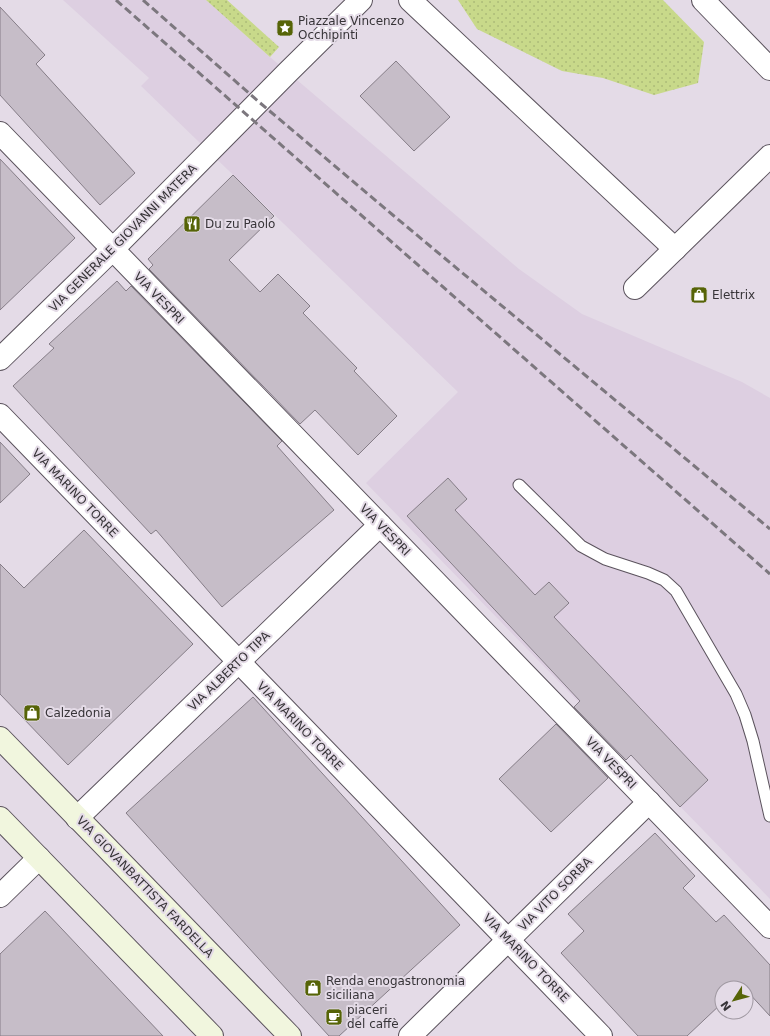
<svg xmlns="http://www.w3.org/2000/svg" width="770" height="1036" font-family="'DejaVu Sans',sans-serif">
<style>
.built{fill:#ddcfe1}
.green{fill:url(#green-dots)}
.building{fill:#c6bdc8;stroke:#857d87}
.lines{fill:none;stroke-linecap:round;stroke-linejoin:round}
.lane-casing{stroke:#5b535d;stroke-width:13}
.street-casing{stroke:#5b535d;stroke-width:24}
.secondary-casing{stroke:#5b535d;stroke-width:24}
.lane{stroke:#fff;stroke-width:11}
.street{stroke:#fff;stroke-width:22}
.secondary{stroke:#f1f6de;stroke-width:22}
.rail{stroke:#7c777e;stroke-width:3;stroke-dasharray:8 4;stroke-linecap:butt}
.labels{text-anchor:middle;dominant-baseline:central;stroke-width:4;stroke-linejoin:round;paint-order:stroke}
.poi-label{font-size:12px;fill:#373438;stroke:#e4dbe7;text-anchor:start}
.street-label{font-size:12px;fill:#373438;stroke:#e4dbe7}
</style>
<defs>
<pattern id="green-dots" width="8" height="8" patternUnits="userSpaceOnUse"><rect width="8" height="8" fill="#c8d98a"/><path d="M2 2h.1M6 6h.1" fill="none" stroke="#acbb78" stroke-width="1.8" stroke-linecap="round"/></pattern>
</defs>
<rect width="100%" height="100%" fill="#e4dbe7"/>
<!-- built -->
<path class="built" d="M63 0H206L270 57 519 269 582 314 742 382 770 398V899L366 483 458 392 141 86 149 78Z"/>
<!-- green -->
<g class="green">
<path d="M206 0H227L279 47 270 57Z"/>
<path d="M458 0H663L704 42 698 83 654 95 603 78 562 71 477 29Z"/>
</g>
<!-- building -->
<g class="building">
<path d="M0 7 45 55 36 64 135 173 100 205 0 95Z"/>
<path d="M396 61 450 117 414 151 360 96Z"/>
<path d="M0 159 75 238 0 310Z"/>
<path d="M233 175 274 216 229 260 260 292 278 274 310 306 303 313 357 368 354 371 397 416 358 455 315 410 300 424 149 269 153 265 148 259Z"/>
<path d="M117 281 126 291 131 286 282 441 277 446 334 510 222 607 156 530 151 534 13 386 54 348 49 344Z"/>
<path d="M0 442 30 474 0 503Z"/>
<path d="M448 478 467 499 455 510 535 595 549 582 569 603 554 617 708 780 680 807 631 755 626 760 574 707 580 701 407 516Z"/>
<path d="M84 530 193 644 68 765 0 694V564L24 588Z"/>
<path d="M253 697 460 925 339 1036H329L126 813Z"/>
<path d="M556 724 608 778 551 832 499 779Z"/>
<path d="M655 833 695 876 683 888 716 922 724 915 770 965V1016L746 990V988H744L741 985 738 988H722V1003L687 1036H638L561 953 584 931 568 914Z"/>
<path d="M45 911 127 998 163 1036H0V954Z"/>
</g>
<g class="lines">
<!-- lane casing -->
<g class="lane-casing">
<path id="lane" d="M519 485 581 546 605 559 648 573 664 580 676 591 736 694 745 715 753 741 770 816"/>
</g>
<!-- street casing -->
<g class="street-casing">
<g id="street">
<path d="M410 0 675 249"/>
<path d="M703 0 770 69"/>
<path d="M0 133 770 927"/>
<path d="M635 288 770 156"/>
<path d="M0 359 113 249 288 72 361 0"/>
<path d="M0 415 601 1036"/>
<path d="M77 818 380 525"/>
<path d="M0 896 39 858"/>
<path d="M410 1036 649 802"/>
</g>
</g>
<!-- secondary casing -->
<g class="secondary-casing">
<g id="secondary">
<path d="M0 738 290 1036"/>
<path d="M0 818 212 1036"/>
</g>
</g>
<!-- lane -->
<use href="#lane" class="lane"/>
<!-- street -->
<use href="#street" class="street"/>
<!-- secondary -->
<use href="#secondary" class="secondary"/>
<!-- rail -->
<g class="rail">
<path d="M116 0 770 574"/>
<path d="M143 0 259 102 394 216 770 529"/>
</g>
</g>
<!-- icons -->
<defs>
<g id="sight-square" transform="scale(0.9)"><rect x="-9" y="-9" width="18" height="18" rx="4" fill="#566407" stroke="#e4dbe7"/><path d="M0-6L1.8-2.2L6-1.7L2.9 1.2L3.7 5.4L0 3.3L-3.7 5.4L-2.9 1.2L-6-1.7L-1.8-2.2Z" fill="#fff"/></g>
<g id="restaurant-square" transform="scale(0.9)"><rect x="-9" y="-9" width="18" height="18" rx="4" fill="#566407" stroke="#e4dbe7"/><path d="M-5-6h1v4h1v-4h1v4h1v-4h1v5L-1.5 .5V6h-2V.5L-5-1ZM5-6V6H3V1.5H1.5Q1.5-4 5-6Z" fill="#fff"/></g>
<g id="shop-square" transform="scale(0.9)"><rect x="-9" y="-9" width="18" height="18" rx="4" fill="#566407" stroke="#e4dbe7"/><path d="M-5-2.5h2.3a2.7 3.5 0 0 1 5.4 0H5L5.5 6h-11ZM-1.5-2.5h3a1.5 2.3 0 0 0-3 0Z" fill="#fff"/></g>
<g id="cafe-square" transform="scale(0.9)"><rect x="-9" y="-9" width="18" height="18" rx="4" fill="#566407" stroke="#e4dbe7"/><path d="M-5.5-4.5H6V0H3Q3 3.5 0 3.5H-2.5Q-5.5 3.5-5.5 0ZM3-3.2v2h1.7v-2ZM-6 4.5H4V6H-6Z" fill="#fff"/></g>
</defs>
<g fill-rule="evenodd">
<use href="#sight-square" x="285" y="28"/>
<use href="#restaurant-square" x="192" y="224"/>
<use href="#shop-square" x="699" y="295"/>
<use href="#shop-square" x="32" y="713"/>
<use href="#shop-square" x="313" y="988"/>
<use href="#cafe-square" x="334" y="1017"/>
</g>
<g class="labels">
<!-- poi labels -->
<g class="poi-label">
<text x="298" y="21">Piazzale Vincenzo<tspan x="298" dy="14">Occhipinti</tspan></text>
<text x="205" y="224">Du zu Paolo</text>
<text x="712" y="295">Elettrix</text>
<text x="45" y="713">Calzedonia</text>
<text x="326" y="981">Renda enogastronomia<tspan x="326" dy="14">siciliana</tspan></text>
<text x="347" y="1010">piaceri<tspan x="347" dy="14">del caffè</tspan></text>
</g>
<!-- street labels -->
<g class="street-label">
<text transform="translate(123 238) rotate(-45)">VIA GENERALE GIOVANNI MATERA</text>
<text transform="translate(159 298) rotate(46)">VIA VESPRI</text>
<text transform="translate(75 493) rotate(46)">VIA MARINO TORRE</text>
<text transform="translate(385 530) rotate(46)">VIA VESPRI</text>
<text transform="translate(229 671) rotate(-44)">VIA ALBERTO TIPA</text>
<text transform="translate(300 726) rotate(46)">VIA MARINO TORRE</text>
<text transform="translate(611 763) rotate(46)">VIA VESPRI</text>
<text transform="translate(145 887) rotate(46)">VIA GIOVANBATTISTA FARDELLA</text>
<text transform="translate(555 894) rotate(-45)">VIA VITO SORBA</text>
<text transform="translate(526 958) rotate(46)">VIA MARINO TORRE</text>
</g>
</g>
<!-- north arrow -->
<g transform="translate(734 1000) rotate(234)"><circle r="19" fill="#e4dbe7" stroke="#9f98a1"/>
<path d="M0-3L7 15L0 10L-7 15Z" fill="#566407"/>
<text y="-6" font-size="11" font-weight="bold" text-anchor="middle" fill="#373438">N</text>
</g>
</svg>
